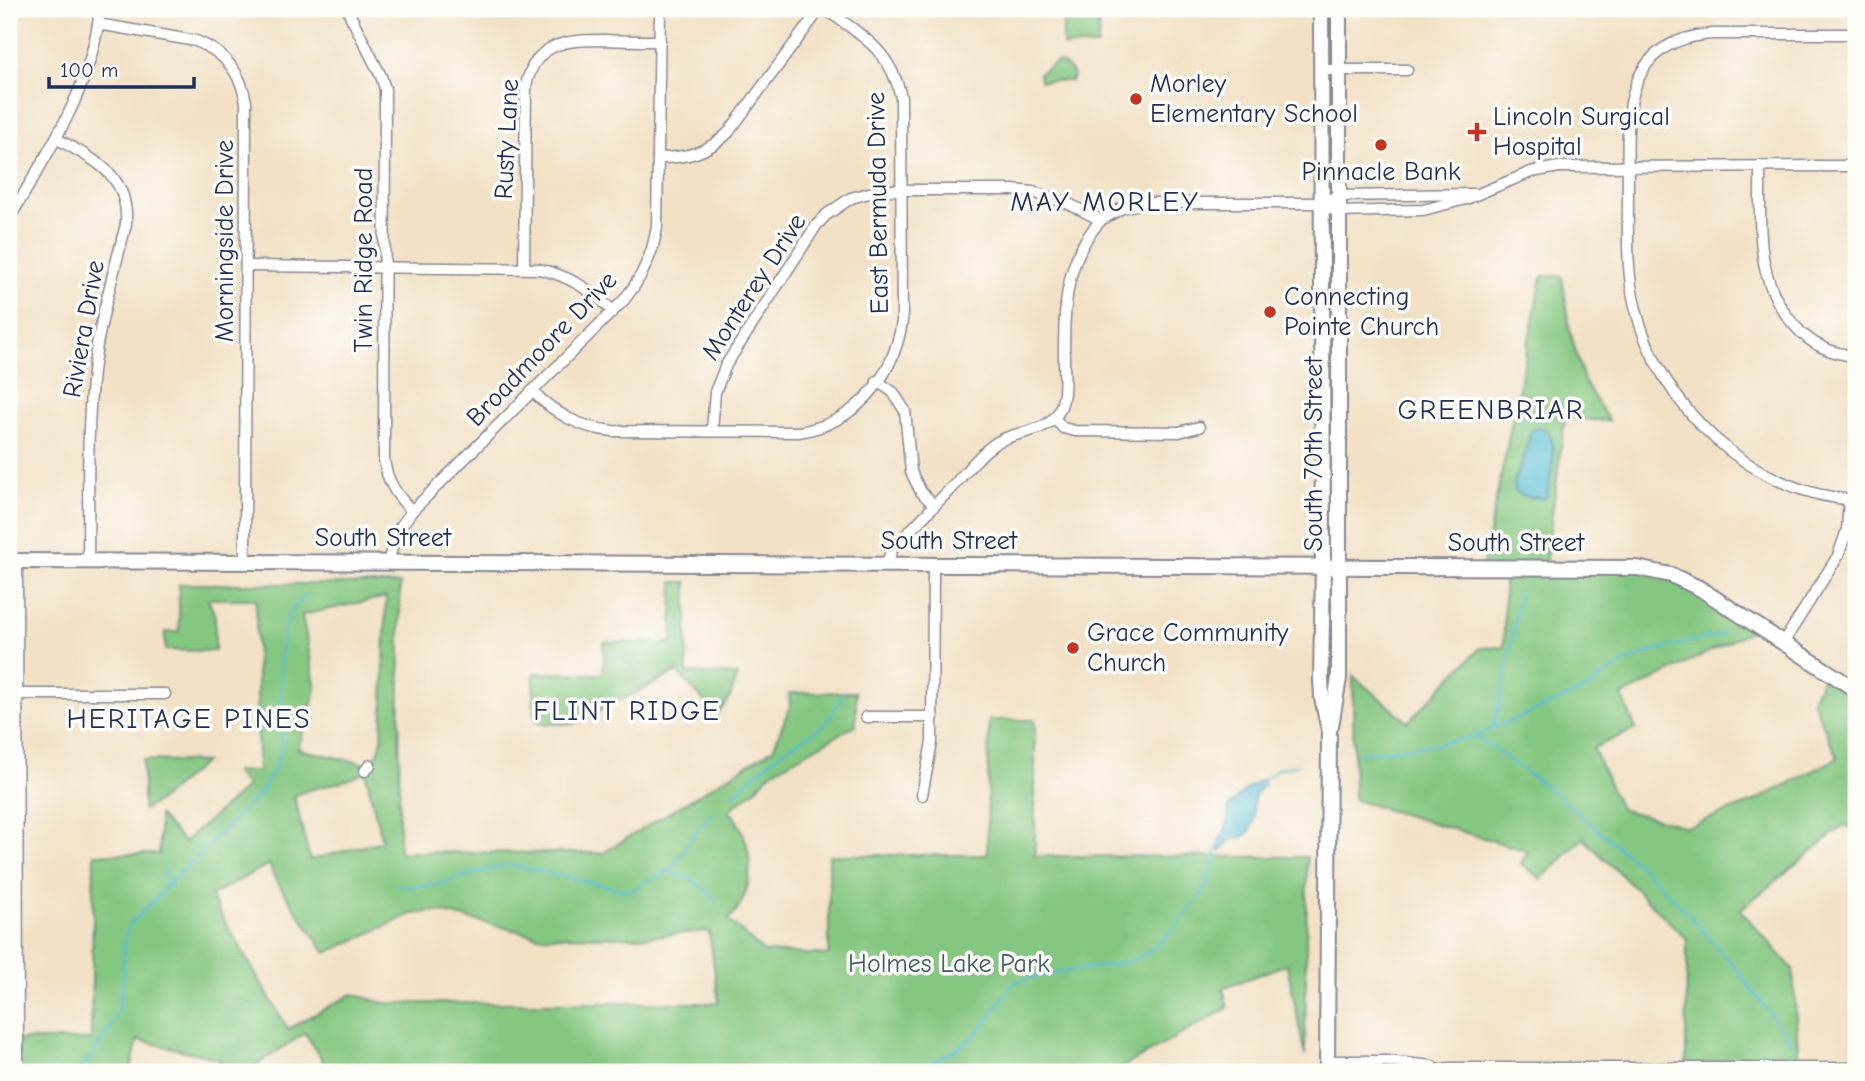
<svg xmlns="http://www.w3.org/2000/svg" width="1865" height="1081" font-family="'Comic Neue',sans-serif">
<style>
.green{fill:#84c780;stroke:#507b6f;stroke-width:2;fill-rule:evenodd}
.water{fill:#58bfd6;stroke:#3a779a;stroke-width:2}
.lines{fill:none;stroke-linecap:round;stroke-linejoin:round}
.stream{stroke:#58bfd6;stroke-width:2.5}
.street-casing{stroke:#868892;stroke-width:13}
.secondary-casing{stroke:#868892;stroke-width:18}
.street{stroke:#fff;stroke-width:10}
.secondary{stroke:#fff;stroke-width:14}
.poi-dot{fill:#c8321e;stroke:#fdfcf7;stroke-width:2.5}
.labels{text-anchor:middle;dominant-baseline:central;stroke-width:7;stroke-linejoin:round;paint-order:stroke}
.poi-label{font-size:26px;fill:#1b2f5e;stroke:#fdfcf7;text-anchor:start}
.street-label{font-size:26px;fill:#1b2f5e;stroke:#fdfcf7}
.park-label{font-size:26px;fill:#3a5d68;stroke:#fdfcf7}
.neighbourhood-label{font-size:28px;letter-spacing:2px;fill:#1b2f5e;stroke:#fdfcf7}
</style>
<rect width="100%" height="100%" fill="#fdfcf7"/>
<filter id="ink" filterUnits="userSpaceOnUse"><feTurbulence type="fractalNoise" baseFrequency=".0143" numOctaves="2"/><feDisplacementMap in="SourceGraphic" scale="14" xChannelSelector="R" yChannelSelector="G"/><feConvolveMatrix kernelMatrix="1 2 1 2 8 2 1 2 1" color-interpolation-filters="sRGB"/></filter>
<filter id="wash" filterUnits="userSpaceOnUse"><feTurbulence type="fractalNoise" baseFrequency=".00686" numOctaves="4" result="noise"/><feDisplacementMap in="SourceGraphic" scale="28" xChannelSelector="R" yChannelSelector="G"/><feGaussianBlur stdDeviation="1.57" result="paint"/><feColorMatrix in="noise" values="0 0 0 0 0 0 0 0 0 0 0 0 0 0 0 0 0 1.4 0 .05"/><feComposite in="paint" operator="in"/></filter>
<g filter="url(#wash)">
<rect width="100%" height="100%" fill="#f2e1c5"/>
<!-- green -->
<g class="green">
<path d="M1063 10 1099 11 1098 46H1063Z"/>
<path d="M1057 62C1064 62 1071 70 1073 76L1071 81H1040L1039 73Z"/>
<path d="M1542 276H1562L1570 331 1584 381 1609 421 1565 418 1545 567 1652 570 1758 627 1622 696 1636 729 1593 748 1620 809 1687 827 1753 802 1838 758 1812 700 1826 671 1856 690V831L1844 825 1740 910 1793 969 1799 1068H1686L1687 939 1583 838 1541 879 1521 864 1528 851 1354 800 1353 676 1408 722 1480 648 1504 647V568H1482Z"/>
<path d="M673 582H687V673L737 675 730 698 717 715 677 672 573 724H539L533 712 534 673 603 674 604 642 672 643Z"/>
<path d="M179 584H400L399 852 603 853 773 749 790 706 789 693 856 692V725L770 773 755 790 729 810C755 842 758 890 728 920L764 952 829 955V855H987L989 720H1035V856L1307 857 1305 1056 1287 964 1223 988 1228 1008 1114 1072H330L305 1033 246 1072H217L220 1059 138 1040 130 1072H18V1040H91L94 854H159V816L184 842 247 787 235 772 258 771 256 599H208L215 616V651L165 650V632H179ZM386 597 382 739 379 751 370 765 298 749 316 689 302 615ZM365 771 382 841 310 860 294 796C317 784 343 786 365 771ZM269 864 275 879 326 953 412 914 437 911 538 936 642 937 709 931 719 1003H384L352 994 288 1029 210 896Z"/>
<path d="M143 760 205 762 160 800 143 810Z"/>
</g>
<!-- water -->
<g class="water">
<path d="M1540 427C1564 434 1549 479 1547 496L1542 499C1534 495 1529 501 1515 491L1514 482 1524 458 1531 431Z"/>
<path d="M1263 779 1265 784C1242 802 1262 813 1250 830 1245 839 1238 837 1231 840 1226 843 1223 850 1220 852L1219 841 1227 826 1229 806 1247 789Z"/>
</g>
<g class="lines">
<!-- stream -->
<g class="stream">
<path d="M1493 729 1505 679 1519 595"/>
<path d="M1475 736 1547 787 1638 864 1676 901 1734 966 1794 1046"/>
<path d="M1359 754 1438 744 1475 736 1584 690 1625 662 1657 650 1723 634"/>
<path d="M1263 781 1277 769 1297 765"/>
<path d="M732 796C748 781 764 765 782 752 816 727 824 737 843 693"/>
<path d="M665 872C686 873 705 887 717 903"/>
<path d="M397 885 414 887 445 883 463 876 511 865 629 891 658 876 675 864 695 833 714 812"/>
<path d="M165 887V869"/>
<path d="M79 1072C98 1046 119 1023 122 990 125 967 120 946 130 924L259 794C268 781 279 761 281 745 286 696 266 631 305 595"/>
<path d="M905 1072C938 1061 968 1047 989 1019 997 1009 1004 992 1014 984 1024 977 1062 972 1076 970 1098 966 1124 966 1144 955 1160 946 1196 905 1205 888 1212 874 1212 857 1220 843"/>
</g>
</g>
</g>
<g filter="url(#ink)">
<g class="lines">
<!-- street casing -->
<g class="street-casing">
<g id="street">
<path d="M347 9 381 76 385 89 384 460C387 482 397 496 412 511"/>
<path d="M98 24 196 41C224 52 241 72 246 102L245 562"/>
<path d="M1856 34H1712C1616 41 1628 124 1628 194 1628 231 1626 269 1635 306 1658 406 1751 494 1856 500"/>
<path d="M1320 70H1407"/>
<path d="M56 138C94 161 129 173 126 224 114 273 99 322 93 372 86 435 89 498 88 561"/>
<path d="M658 158C686 158 707 153 728 133L820 9"/>
<path d="M1760 166C1761 225 1753 279 1795 326 1811 345 1832 354 1856 356"/>
<path d="M1321 203 1337 212 1423 210 1466 199 1531 172 1559 167 1856 166"/>
<path d="M9 219C48 152 92 89 100 9"/>
<path d="M246 266 539 269C569 276 590 289 613 311"/>
<path d="M524 268 526 86C535 41 567 40 605 40 623 41 642 41 660 41"/>
<path d="M877 381 893 392 905 411 911 472 921 492 934 505"/>
<path d="M532 391C556 414 579 428 613 431L799 432C856 423 893 378 902 322L901 98C892 51 861 35 825 9"/>
<path d="M1054 418 1063 428 1075 431 1179 432 1199 427"/>
<path d="M712 431 715 392 726 365 816 226 826 215 851 198 880 190H1012L1033 192 1069 204 1101 220 1122 208 1145 203H1321L1337 196 1475 194"/>
<path d="M17 561 18 1072"/>
<path d="M388 563 396 533 412 511 624 300C642 278 653 255 657 226L660 9"/>
<path d="M885 566 893 548C914 527 935 505 956 483 967 470 979 455 993 445 1012 430 1045 435 1058 413 1067 397 1064 378 1064 360 1064 311 1064 259 1101 220"/>
<path d="M1783 643 1838 556 1847 530 1849 500"/>
<path d="M17 694H165"/>
<path d="M866 717H933"/>
<path d="M365 771 370 765"/>
<path d="M922 795 932 742 933 566"/>
<path d="M1327 1061H1387L1432 1066"/>
<path d="M1413 1072 1450 1068H1856"/>
</g>
</g>
<!-- secondary casing -->
<g class="secondary-casing">
<g id="secondary">
<path d="M1321 9 1323 568 1321 678 1322 698 1329 730 1327 1072"/>
<path d="M9 561 1637 568 1671 575 1699 588 1856 690"/>
<path d="M1331 726 1339 678V9"/>
</g>
</g>
<!-- street -->
<use href="#street" class="street"/>
<!-- secondary -->
<use href="#secondary" class="secondary"/>
</g>
</g>
<!-- markers -->
<g class="poi-dot">
<circle cx="1136" cy="99" r="7"/>
<path d="M1473.5 121.5h7v7h7v7h-7v7h-7v-7h-7v-7h7z"/>
<circle cx="1381" cy="145" r="7"/>
<circle cx="1270" cy="312" r="7"/>
<circle cx="1073" cy="648" r="7"/>
</g>
<g class="labels">
<!-- poi labels -->
<g class="poi-label">
<text x="1150" y="84">Morley<tspan x="1150" dy="30">Elementary School</tspan></text>
<text x="1493" y="117">Lincoln Surgical<tspan x="1493" dy="30">Hospital</tspan></text>
<text x="1381" y="172" text-anchor="middle">Pinnacle Bank</text>
<text x="1284" y="297">Connecting<tspan x="1284" dy="30">Pointe Church</tspan></text>
<text x="1087" y="633">Grace Community<tspan x="1087" dy="30">Church</tspan></text>
</g>
<!-- street labels -->
<g class="street-label">
<text transform="translate(507 139) rotate(-87)">Rusty Lane</text>
<text transform="translate(878 203) rotate(-91)">East Bermuda Drive</text>
<text transform="translate(225 241) rotate(-90)">Morningside Drive</text>
<text transform="translate(364 260) rotate(-90)">Twin Ridge Road</text>
<text transform="translate(754 287) rotate(-57)">Monterey Drive</text>
<text transform="translate(84 329) rotate(-80)">Riviera Drive</text>
<text transform="translate(542 349) rotate(-46)">Broadmoore Drive</text>
<text transform="translate(1314 454) rotate(-90)">South 70th Street</text>
<text x="383" y="538">South Street</text>
<text x="949" y="541">South Street</text>
<text x="1516" y="543">South Street</text>
</g>
<!-- park labels -->
<g class="park-label">
<text x="949" y="964">Holmes Lake Park</text>
</g>
<!-- neighbourhood labels -->
<g class="neighbourhood-label">
<text x="1105" y="202">MAY MORLEY</text>
<text x="1491" y="410">GREENBRIAR</text>
<text x="627" y="711">FLINT RIDGE</text>
<text x="189" y="719">HERITAGE PINES</text>
</g>
</g>
<!-- margin -->
<rect width="1865" height="1081" fill="none" stroke="#fdfcf7" stroke-width="35"/>
<!-- scale -->
<path d="M49 77v10h145v-10" fill="none" stroke="#1b2f5e" stroke-width="3.5"/>
<text x="60" y="77" font-size="21" fill="#1b2f5e" stroke="#fdfcf7" stroke-width="5" paint-order="stroke">100 m</text>
</svg>
